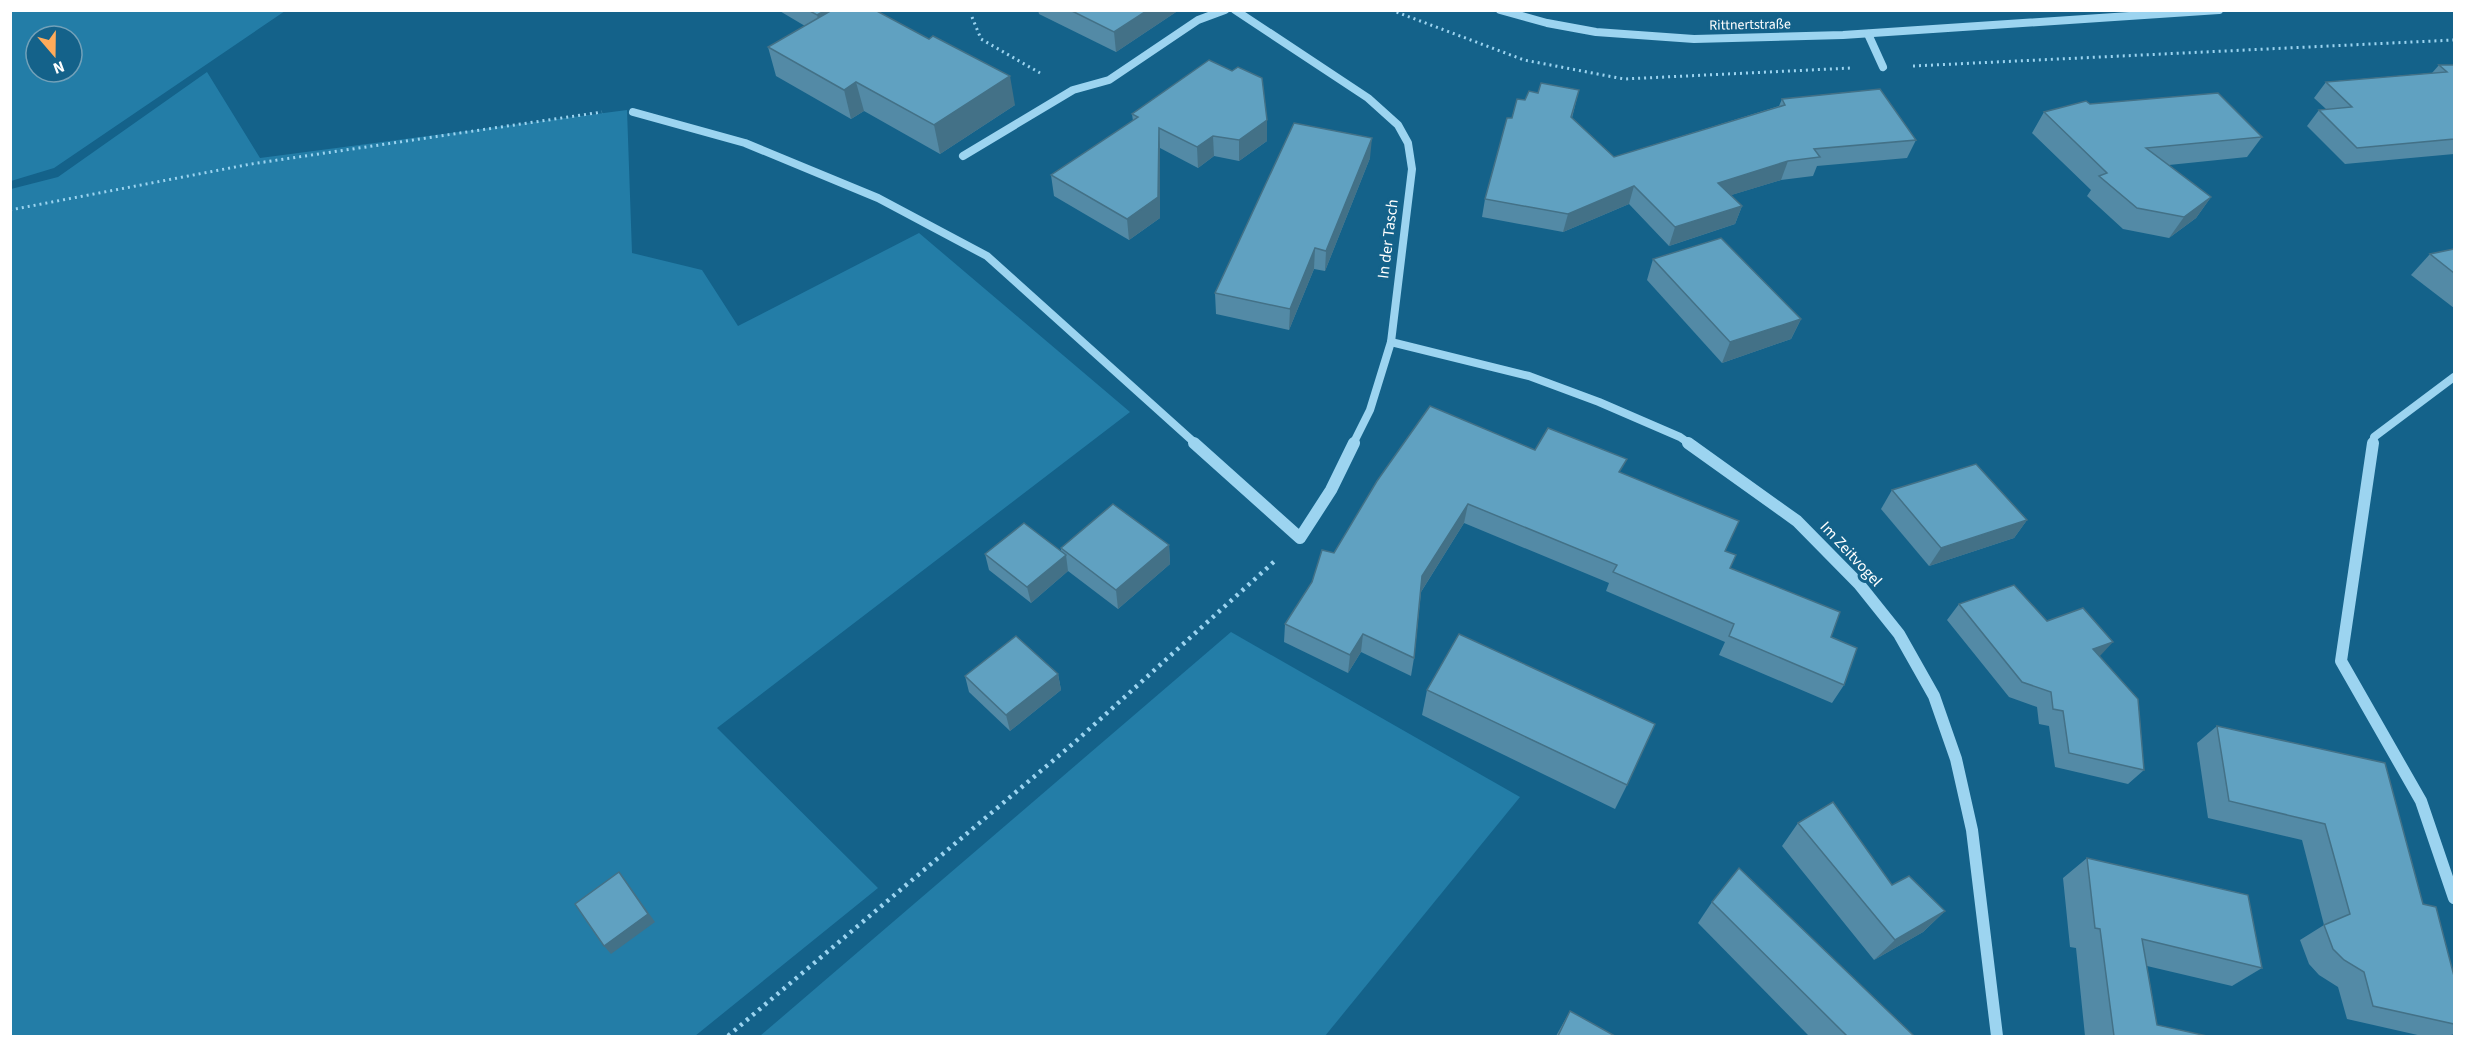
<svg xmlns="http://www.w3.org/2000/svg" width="2465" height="1047" font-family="'Source Sans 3',sans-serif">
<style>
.green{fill:#237da7;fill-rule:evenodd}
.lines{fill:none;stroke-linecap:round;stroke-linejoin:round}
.path-far1{stroke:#9cd4f0;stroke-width:3;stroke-dasharray:2 4;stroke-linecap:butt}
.path{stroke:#9cd4f0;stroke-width:4.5;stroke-dasharray:3 5;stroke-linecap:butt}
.minor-far1{stroke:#9cd4f0;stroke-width:8}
.minor{stroke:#9cd4f0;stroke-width:12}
.wall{fill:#538aa6}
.shaded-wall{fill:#437187}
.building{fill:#60a1c1;stroke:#437187;stroke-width:1.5}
.labels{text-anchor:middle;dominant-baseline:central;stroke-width:6;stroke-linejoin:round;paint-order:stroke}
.far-street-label{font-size:14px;fill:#fff;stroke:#14628a}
.street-label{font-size:16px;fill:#fff;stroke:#14628a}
</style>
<rect width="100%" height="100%" fill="#14628a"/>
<!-- green -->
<g class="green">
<path d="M11 10H285V11L54 168 11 181ZM36 36H72V72H36Z"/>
<path d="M207 72 260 158 627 110 632 253 702 270 738 326 919 233 1130 412 717 728 878 888 695 1036H11V189L58 177Z"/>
<path d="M1231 632 1520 797 1325 1036H760Z"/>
</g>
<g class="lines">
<!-- path-far1 -->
<g class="path-far1">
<path d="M1391 10 1524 60 1624 79 1851 68"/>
<path d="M972 17 981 39 1040 73"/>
<path d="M1913 66 2454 40"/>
<path d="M10 210 251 164 602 112"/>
</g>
<!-- path -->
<path class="path" d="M728 1036 1075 742 1277 559"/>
<!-- minor-far1 -->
<g class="minor-far1">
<path d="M1235 10 1368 98 1398 125 1408 143 1412 169 1391 342 1370 410 1353 444"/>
<path d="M1500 10 1547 23 1596 32 1694 39 1843 35 2219 10"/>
<path d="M1868 34 1883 67"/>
<path d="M633 112 745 143 878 198 987 256 1196 444"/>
<path d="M963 156 1073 90 1109 80 1198 20 1225 10"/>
<path d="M1391 342 1529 376 1599 402 1680 437 1690 444"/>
<path d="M2373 444 2374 437 2454 377"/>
</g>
<!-- minor -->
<g class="minor">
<path d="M1194 443 1300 538 1331 490 1354 443"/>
<path d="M1688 443 1797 521 1859 584 1899 634 1934 696 1956 759 1972 830 1997 1036"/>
<path d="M2373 443 2341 661 2421 801 2454 898"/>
</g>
</g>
<!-- wall -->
<g class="wall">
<path d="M778 10H875L1015 105 940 154 864 111 851 119 776 76 768 47 805 26Z"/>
<path d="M1038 10H1179L1116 52 1039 14Z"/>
<path d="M2439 65H2454V154L2345 164 2307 126 2319 110 2326 109 2314 98 2326 82 2432 73Z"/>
<path d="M1232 71 1267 141 1239 161 1214 156 1198 168 1160 148V218L1129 240 1054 196 1051 175 1133 121 1132 114Z"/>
<path d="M1579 90 1572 118 1614 157 1779 106 1782 99 1916 140 1907 158 1817 166 1813 176 1781 180 1731 195 1742 206 1735 224 1669 246 1629 204 1563 232 1482 217 1485 199 1512 118 1525 100 1538 93Z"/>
<path d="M2090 104 2262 137 2247 157 2169 165 2211 197 2196 218 2169 238 2123 229 2087 196 2091 190 2032 133 2044 112Z"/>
<path d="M1370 158 1325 271 1314 269 1289 330 1216 314 1215 293Z"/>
<path d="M2454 249V308L2411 275 2430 254Z"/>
<path d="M1653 259 1801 319 1791 339 1722 363 1647 280Z"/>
<path d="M1535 450 1622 473 1725 551 1730 568 1831 637 1844 685 1832 703 1719 655 1725 642 1606 591 1609 583 1464 523 1421 592 1414 658 1411 676 1361 652 1348 673 1284 642 1285 624 1334 553Z"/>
<path d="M1892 490 2027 520 2014 538 1929 566 1881 509Z"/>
<path d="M1169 545 1170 564 1118 609 1068 571 1031 603 989 570 985 554 1061 552V548Z"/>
<path d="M1959 604 2047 621 2100 657 2144 770 2128 784 2055 767 2049 726 2039 724 2037 707 2009 697 1947 620Z"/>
<path d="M1058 674 1061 690 1010 731 969 692 965 676Z"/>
<path d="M1427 690 1627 785 1615 809 1422 715Z"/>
<path d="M2217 726 2423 904 2454 976V1034L2448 1036H2422L2347 1019 2338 987 2319 975 2309 964 2300 940 2324 925 2302 840 2208 818 2197 743Z"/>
<path d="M1798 823 1892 885 1945 911 1923 932 1874 960 1782 846Z"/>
<path d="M2087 858 2262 968 2232 986 2147 966 2157 1025 2207 1036H2085L2076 948 2070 947 2063 878Z"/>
<path d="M1712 902 1914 1036H1809L1698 923Z"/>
<path d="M1570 1011 1615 1036H1556Z"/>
</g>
<!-- shaded-wall -->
<g class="shaded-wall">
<path d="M826 10H869L822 36 817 15Z"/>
<path d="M1148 10H1179L1116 52 1114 32Z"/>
<path d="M1010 76 1015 105 940 154 934 125Z"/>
<path d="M856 82 864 111 851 119 844 90Z"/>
<path d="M1267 120V141L1239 161V140Z"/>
<path d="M1159 128 1160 148V218L1129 240 1127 219Z"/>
<path d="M1213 136 1214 156 1198 168 1197 147Z"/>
<path d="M1372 138 1370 158 1325 271 1326 251Z"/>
<path d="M1788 161 1781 180 1712 201 1718 183Z"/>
<path d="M1634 186 1629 204 1563 232 1568 214Z"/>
<path d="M2211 197 2196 218 2169 238 2184 217Z"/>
<path d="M1742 206 1735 224 1669 246 1675 227Z"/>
<path d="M1315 248 1314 269 1289 330 1290 309Z"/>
<path d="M1801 319 1791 339 1722 363 1730 342Z"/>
<path d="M1468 504 1464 523 1419 595 1422 576Z"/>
<path d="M2027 520 2014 538 1929 566 1941 548Z"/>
<path d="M1169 545 1170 564 1118 609 1116 590Z"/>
<path d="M1066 555 1068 571 1031 603 1027 587Z"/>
<path d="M1363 634 1361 652 1348 673 1350 655Z"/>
<path d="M2113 642 2099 657 2093 649Z"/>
<path d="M1058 674 1061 690 1010 731 1006 715Z"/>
<path d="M619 872 626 881 655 922 611 954 604 946Z"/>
<path d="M1945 911 1923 932 1874 960 1895 940Z"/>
</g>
<!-- building -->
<g class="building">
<path d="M808 10H826L817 15Z"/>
<path d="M832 10H875L929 39 933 36 1010 76 934 125 856 82 844 90 768 47Z"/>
<path d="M1070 10H1148L1114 32Z"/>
<path d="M1209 60 1232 71 1238 67 1262 78 1267 120 1239 140 1213 136 1197 147 1159 128 1158 197 1127 219 1051 175 1138 117 1132 114Z"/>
<path d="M2439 65H2454V139L2357 148 2319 110 2352 107 2326 82 2447 72Z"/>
<path d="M1541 83 1579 90 1571 117 1614 157 1785 105 1782 99 1880 89 1916 140 1814 149 1820 157 1788 161 1718 183 1742 206 1675 227 1634 186 1568 214 1485 199 1507 118H1512L1517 99 1525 100 1529 91 1538 93Z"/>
<path d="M2218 93 2262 137 2146 148 2211 197 2184 217 2137 208 2099 176 2107 173 2044 112 2086 101 2090 104Z"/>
<path d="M1294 123 1372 138 1326 251 1315 248 1290 309 1215 293Z"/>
<path d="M1721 238 1801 319 1730 342 1653 259Z"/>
<path d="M2454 249V273L2430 254Z"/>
<path d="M1430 406 1535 450 1548 428 1627 459 1619 472 1739 521 1725 551 1736 555 1730 568 1840 612 1831 637 1857 648 1844 685 1729 636 1734 624 1613 572 1617 565 1468 504 1422 576 1414 658 1363 634 1350 655 1285 624 1312 582 1322 550 1334 553 1377 481Z"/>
<path d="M1976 464 2027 520 1941 548 1892 490Z"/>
<path d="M1113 504 1169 545 1116 590 1061 548Z"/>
<path d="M1024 523 1066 555 1027 587 985 554Z"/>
<path d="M2014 585 2047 621 2083 608 2113 642 2093 649 2138 699 2144 770 2069 753 2063 711 2053 709 2051 692 2022 682 1959 604Z"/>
<path d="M1459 634 1655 724 1627 785 1427 690Z"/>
<path d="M1016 636 1058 674 1006 715 965 676Z"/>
<path d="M2217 726 2385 763 2423 904 2436 907 2454 976V1024L2373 1006 2364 972 2344 960 2333 949 2324 925 2350 914 2325 824 2229 801Z"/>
<path d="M1833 802 1892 885 1909 876 1945 911 1895 940 1798 823Z"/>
<path d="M2087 858 2248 895 2262 968 2142 939 2157 1025 2207 1036H2114L2100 929 2095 928Z"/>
<path d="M1739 868 1914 1036H1847L1712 902Z"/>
<path d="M619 872 648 914 604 946 575 904Z"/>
<path d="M1570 1011 1615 1036H1558Z"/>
</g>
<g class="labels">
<!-- far-street labels -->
<g class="far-street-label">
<text transform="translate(1750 25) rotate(-1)">Rittnertstraße</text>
</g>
<!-- street labels -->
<g class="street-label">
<text transform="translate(1388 239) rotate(-83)">In der Tasch</text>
<text transform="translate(1851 554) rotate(47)">Im Zeitvogel</text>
</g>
</g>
<!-- border -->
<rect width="2465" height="1047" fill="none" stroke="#ffffff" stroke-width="24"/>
<!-- north arrow -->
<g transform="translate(54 54) rotate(160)"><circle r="28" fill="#14628a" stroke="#72a1b9" stroke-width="1.5"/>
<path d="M0-4.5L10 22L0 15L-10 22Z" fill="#ffab5a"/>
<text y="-9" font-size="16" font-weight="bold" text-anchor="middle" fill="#ffffff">N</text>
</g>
</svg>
